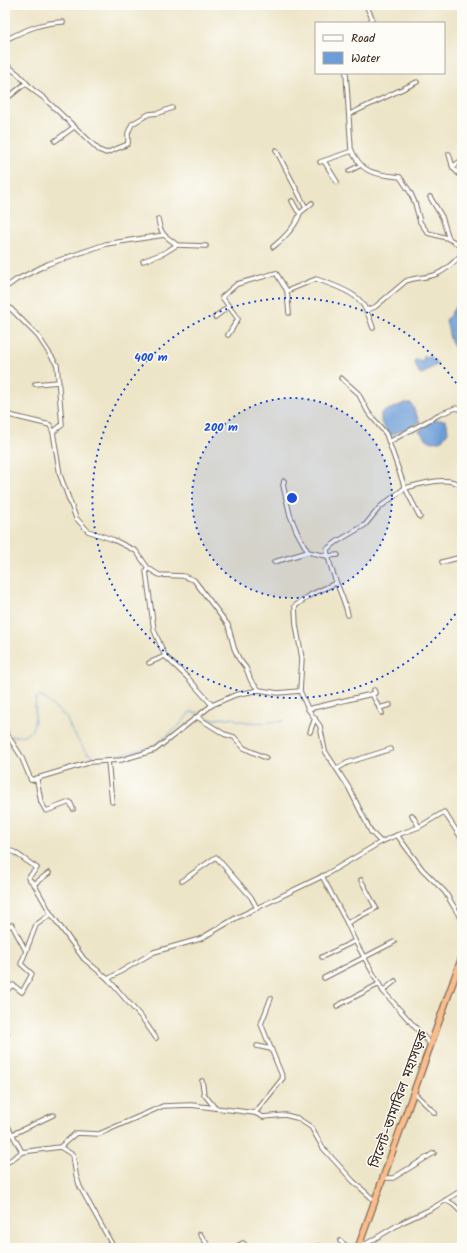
<svg xmlns="http://www.w3.org/2000/svg" width="467" height="1253" font-family="Kalam,'Noto Sans Bengali',sans-serif">
<style>
.water{fill:#6e9ed8;stroke:#54647b}
.lines{fill:none;stroke-linecap:round;stroke-linejoin:round}
.stream{stroke:#6e9ed8;stroke-width:1}
.minor-casing{stroke:#796b5a;stroke-width:5.5}
.trunk-casing{stroke:#796b5a;stroke-width:8}
.minor{stroke:#fff;stroke-width:3.5}
.trunk{stroke:#fabc8b;stroke-width:5.5}
.ring{fill:none;stroke:#1d4ed8;stroke-width:2;stroke-dasharray:2 4}
.labels{text-anchor:middle;dominant-baseline:central;stroke-width:3;stroke-linejoin:round;paint-order:stroke}
.street-label{font-size:14px;fill:#3b2a1e;stroke:#fdfcf7}
.centre{fill:#1d4ed8;stroke:#fdfcf7;stroke-width:2}
.ring-label{font-size:12px;text-anchor:middle;font-weight:bold;fill:#1d4ed8;stroke:#fdfcf7;stroke-width:3;stroke-linejoin:round;paint-order:stroke}
</style>
<rect width="100%" height="100%" fill="#fdfcf7"/>
<filter id="ink" filterUnits="userSpaceOnUse"><feTurbulence type="fractalNoise" baseFrequency=".025" numOctaves="2"/><feDisplacementMap in="SourceGraphic" scale="8" xChannelSelector="R" yChannelSelector="G"/><feConvolveMatrix kernelMatrix="1 2 1 2 8 2 1 2 1" color-interpolation-filters="sRGB"/></filter>
<filter id="wash" filterUnits="userSpaceOnUse"><feTurbulence type="fractalNoise" baseFrequency=".012" numOctaves="4" result="noise"/><feDisplacementMap in="SourceGraphic" scale="16" xChannelSelector="R" yChannelSelector="G"/><feGaussianBlur stdDeviation="0.9" result="paint"/><feColorMatrix in="noise" values="0 0 0 0 0 0 0 0 0 0 0 0 0 0 0 0 0 1.4 0 .05"/><feComposite in="paint" operator="in"/></filter>
<g filter="url(#wash)">
<rect width="100%" height="100%" fill="#ede5c8"/>
<!-- water -->
<g class="water">
<path d="M462 301V352L457 354 450 339 446 320C453 313 454 305 462 301Z"/>
<path d="M424 356 431 357 438 364 422 374 419 373 414 361 416 359 423 362Z"/>
<path d="M405 403H411L420 422 390 436 381 422V413Z"/>
<path d="M436 420H445L447 423 448 432 442 440C429 445 427 439 419 431L430 422Z"/>
</g>
<g class="lines">
<!-- stream -->
<g class="stream">
<path d="M202 715C210 723 220 717 230 718 234 718 238 721 242 721 256 724 270 722 284 721"/>
<path d="M10 736C41 739 33 718 36 698L40 696 45 699 66 717 71 729 86 752 95 758H105L123 754 152 747 178 727 190 712 200 713"/>
</g>
</g>
</g>
<g filter="url(#ink)">
<g class="lines">
<!-- minor casing -->
<g class="minor-casing">
<g id="minor">
<path d="M366 5 372 18 370 23"/>
<path d="M5 40C26 30 39 23 63 22"/>
<path d="M5 64 18 74 33 90 44 98 99 150 106 153 128 144V133L132 124 149 114 159 113 172 108"/>
<path d="M346 73 351 149C362 174 374 174 400 177L410 192 415 203 420 222 428 233 447 238 462 246"/>
<path d="M5 100 26 83"/>
<path d="M350 114 417 82"/>
<path d="M55 141 74 127"/>
<path d="M276 150 306 208 300 213 297 210 292 201"/>
<path d="M449 154 453 168 462 177"/>
<path d="M324 161 337 182"/>
<path d="M320 162 352 151"/>
<path d="M452 165H455L462 160"/>
<path d="M349 171 361 165"/>
<path d="M430 197 442 217 449 239"/>
<path d="M306 208 312 203"/>
<path d="M158 219 160 228 164 235"/>
<path d="M273 247C284 238 296 227 300 213"/>
<path d="M143 261 164 253 177 245"/>
<path d="M5 288 16 280 48 264 106 244 164 235 177 245 206 246"/>
<path d="M5 303 38 336 57 365 62 425 53 432 50 425 5 414"/>
<path d="M366 310 375 307 406 281C416 277 428 278 437 274 447 270 455 261 462 254"/>
<path d="M289 313 287 291 316 279C328 283 354 292 361 302 367 309 370 319 373 328"/>
<path d="M215 317 229 306"/>
<path d="M228 335 238 319 222 297 237 284 276 273 287 291"/>
<path d="M341 378 358 393 368 412 386 434 405 488C421 484 448 475 462 486"/>
<path d="M35 384 59 382"/>
<path d="M53 432 60 475 76 518 88 531 114 540 136 551 148 568 159 575 183 576 194 580 228 625 234 648 239 659 246 668 251 681 259 690"/>
<path d="M389 442 440 414 456 408 462 410"/>
<path d="M308 552 327 556 338 555"/>
<path d="M274 562 308 552 297 532 290 515 283 485 284 481"/>
<path d="M442 562 462 557"/>
<path d="M148 568 146 571 154 630 165 656 188 678 212 705 235 695 259 690 278 693 300 691"/>
<path d="M336 583 312 594 295 606 296 625 302 658 300 691 308 709 320 726 325 751 349 788 371 832 381 842"/>
<path d="M348 615C343 593 329 572 327 549L338 541 365 525 380 507 405 488 420 517"/>
<path d="M149 663 165 656"/>
<path d="M372 694 375 693 374 690"/>
<path d="M379 708 390 705"/>
<path d="M308 709 372 694 382 713"/>
<path d="M197 717 224 734 234 737 244 748 266 758"/>
<path d="M5 731 21 756 31 780"/>
<path d="M310 732 315 718"/>
<path d="M108 761 112 802"/>
<path d="M337 769 347 763 391 749"/>
<path d="M31 780 91 762 121 760 155 750 212 705"/>
<path d="M34 780H37L41 802 46 811 70 802 73 809"/>
<path d="M419 827 444 812 462 839"/>
<path d="M397 835 419 827 412 815"/>
<path d="M5 849 14 852 37 868 28 878 34 884 51 914 36 925 21 964 32 974 22 992 13 985 5 991"/>
<path d="M322 876 347 923"/>
<path d="M182 881 216 857 251 897 257 908"/>
<path d="M34 884 49 873"/>
<path d="M51 914 84 959 108 979 142 1018 156 1038"/>
<path d="M5 927 12 925 26 951"/>
<path d="M355 941 347 923 376 908 361 880"/>
<path d="M322 957 355 941 383 991"/>
<path d="M324 978 394 942"/>
<path d="M108 979 154 952 200 939 236 918 325 875 381 842 397 835 422 869 445 892 462 920"/>
<path d="M395 981 383 991 431 1045"/>
<path d="M337 1006 379 984"/>
<path d="M5 1030 7 1033"/>
<path d="M257 1046 271 1049"/>
<path d="M202 1081 204 1094 215 1108"/>
<path d="M414 1093 435 1113"/>
<path d="M255 1113 283 1078 261 1024 271 998"/>
<path d="M5 1121 22 1152"/>
<path d="M13 1134 53 1115"/>
<path d="M60 1147 73 1155 76 1175 80 1187 114 1248"/>
<path d="M5 1164 22 1152 60 1147 76 1133 99 1134 163 1106 191 1105 255 1113 263 1117 285 1115 297 1118 311 1127 323 1148 353 1181 375 1201"/>
<path d="M383 1178H393L434 1153"/>
<path d="M446 1200 454 1205 462 1213"/>
<path d="M200 1234 210 1248"/>
<path d="M340 1241 349 1248"/>
<path d="M360 1243 366 1244 370 1248"/>
<path d="M366 1244 401 1223 433 1208 462 1190"/>
<path d="M319 1246 321 1248"/>
<path d="M234 1248 243 1243 248 1248"/>
</g>
</g>
<!-- trunk casing -->
<g class="trunk-casing">
<path id="trunk" d="M358 1248 462 957"/>
</g>
<!-- minor -->
<use href="#minor" class="minor"/>
<!-- trunk -->
<use href="#trunk" class="trunk"/>
</g>
</g>
<!-- distance rings -->
<circle cx="292" cy="498" r="100" fill="#1d4ed8" fill-opacity=".12"/>
<g class="ring">
<circle cx="292" cy="498" r="100"/>
<path d="M462 604A200 200 0 1 1 462 392"/>
</g>
<g class="labels">
<!-- street labels -->
<g class="street-label">
<text transform="translate(399 1099) rotate(-70)">সিলেট-তামাবিল মহাসড়ক</text>
</g>
</g>
<circle cx="292" cy="498" r="6" class="centre"/>
<g class="ring-label">
<text x="151" y="361">400 m</text>
<text x="221" y="431">200 m</text>
</g>
<!-- margin -->
<rect width="467" height="1253" fill="none" stroke="#fdfcf7" stroke-width="20"/>
<!-- legend -->
<rect x="315" y="22" width="130" height="52" fill="#fdfcf7" stroke="#afa8a0"/>
<rect x="323" y="35" width="20" height="6" fill="#ffffff" stroke="#afa8a0"/>
<text x="351" y="42" font-size="12" fill="#3b2a1e">Road</text>
<rect x="323" y="52" width="20" height="12" fill="#6e9ed8" stroke="#afa8a0"/>
<text x="351" y="62" font-size="12" fill="#3b2a1e">Water</text>
</svg>
